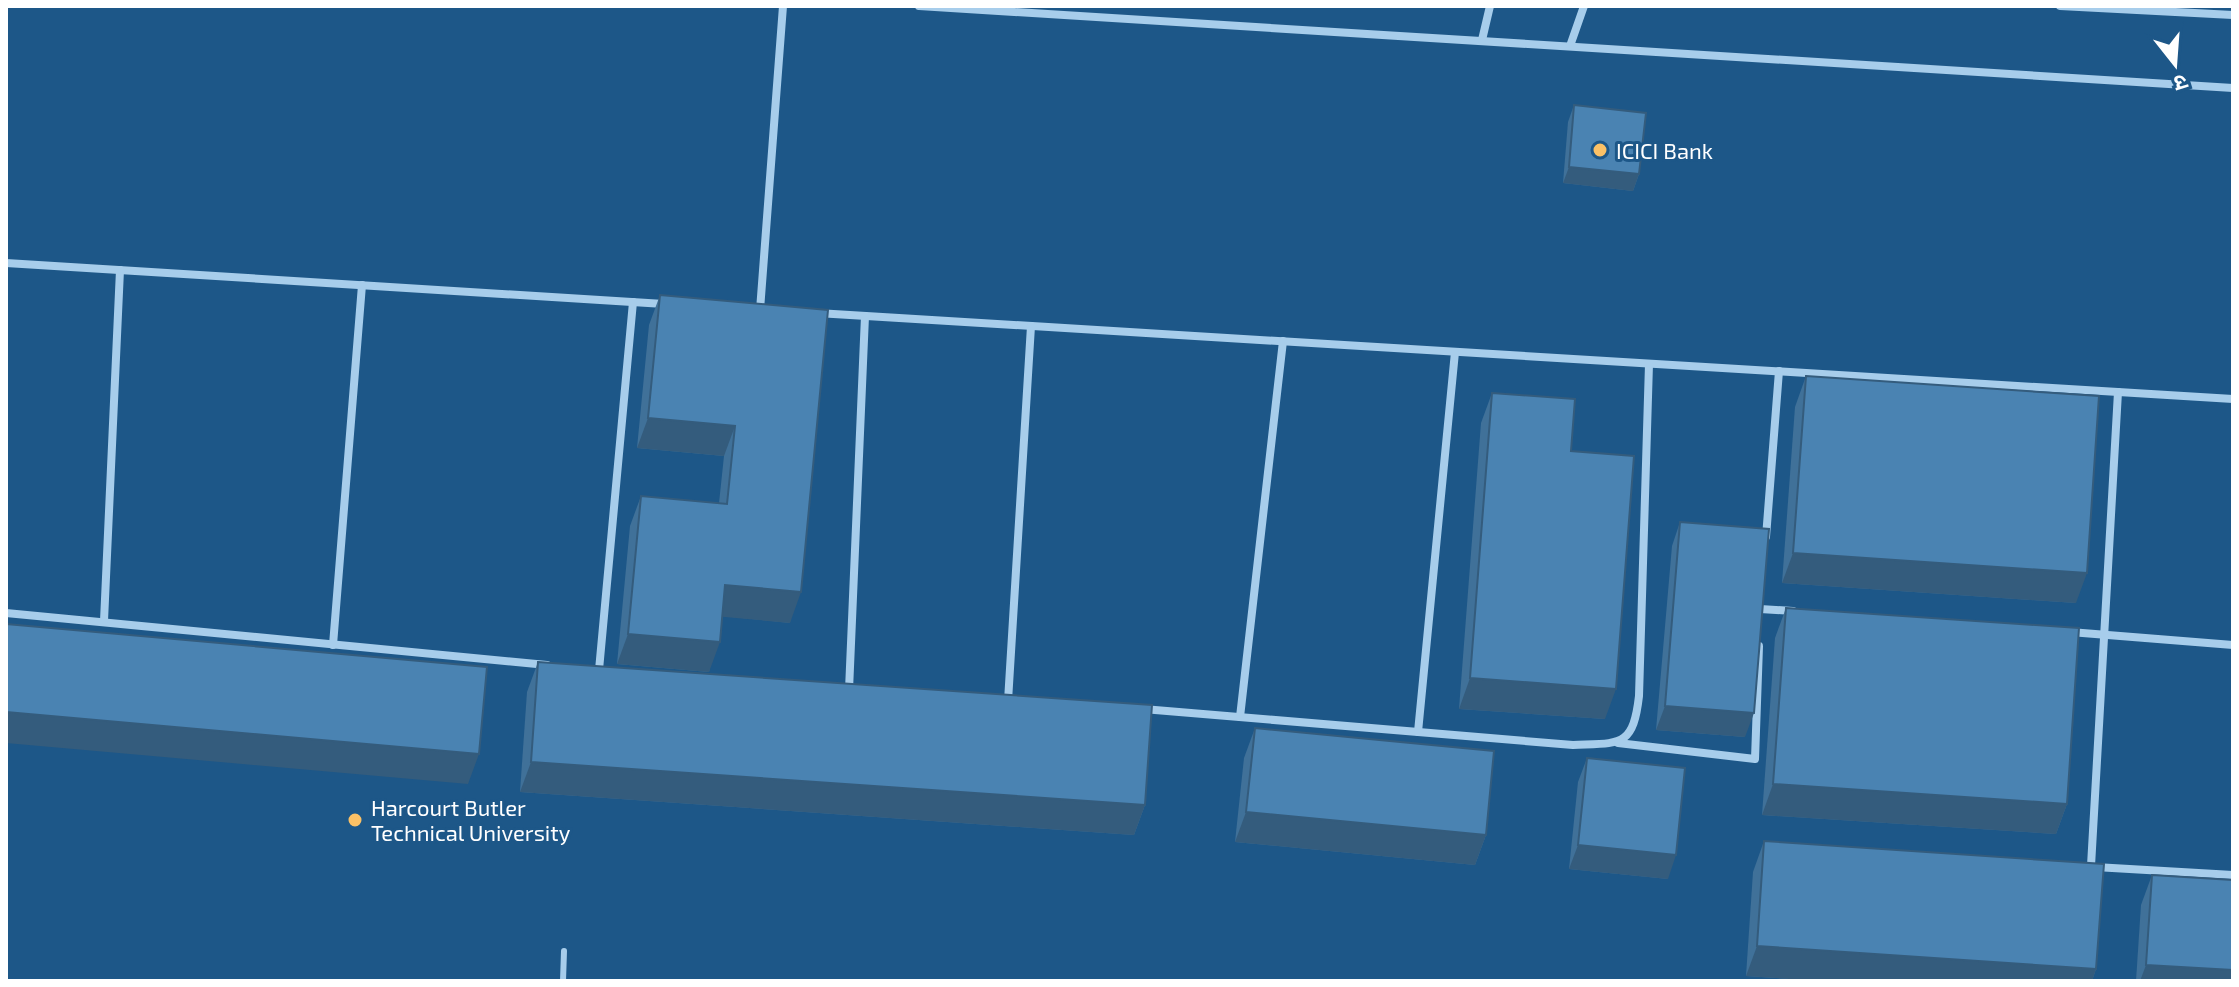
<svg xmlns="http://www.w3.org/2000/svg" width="2239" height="987" font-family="'Exo 2','Noto Sans Devanagari',sans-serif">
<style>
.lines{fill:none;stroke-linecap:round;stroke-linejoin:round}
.lane{stroke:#a7cdeb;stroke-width:6}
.street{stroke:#a7cdeb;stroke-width:8}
.wall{fill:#407199}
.shaded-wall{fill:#345c7d}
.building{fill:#4a83b2;stroke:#345c7d;stroke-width:2}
.poi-dot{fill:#fbc166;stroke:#1d5788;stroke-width:3}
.labels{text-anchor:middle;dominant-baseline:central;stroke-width:6;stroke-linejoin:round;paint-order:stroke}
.poi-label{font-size:22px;fill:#fff;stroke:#1d5788;text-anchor:start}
</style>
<rect width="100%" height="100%" fill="#1d5788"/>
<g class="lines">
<!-- lane -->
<path class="lane" d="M563 981 564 951"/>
<!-- street -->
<g class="street">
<path d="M919 6 2233 88"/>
<path d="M2060 6 2233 15"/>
<path d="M1482 40 1490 6"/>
<path d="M1570 46 1584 6"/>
<path d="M6 263 664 304"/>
<path d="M760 310 783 6"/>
<path d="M817 313 2233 399"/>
<path d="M1766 537 1779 371"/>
<path d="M1760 609 1793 611"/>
<path d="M6 613 547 665"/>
<path d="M104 621 120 270"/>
<path d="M2070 632 2233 645"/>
<path d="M333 645 362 285"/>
<path d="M599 670 633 302"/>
<path d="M849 690 865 316"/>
<path d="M1008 701 1031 326"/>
<path d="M1143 709 1573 745C1620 743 1633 748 1639 696L1649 364"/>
<path d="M1240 717 1283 341"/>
<path d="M1418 732 1455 352"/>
<path d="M1618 743 1755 759 1759 646"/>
<path d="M2083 866H2091L2118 392"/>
<path d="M2095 867 2233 875"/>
</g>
</g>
<!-- wall -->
<g class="wall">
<path d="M1574 105 1639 174 1633 191 1563 183 1568 122Z"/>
<path d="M660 295 828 310 790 623 722 616 709 672 617 664 630 526 641 496 719 503 724 456 637 448 649 325Z"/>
<path d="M1806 376 2076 603 1782 583 1795 407Z"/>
<path d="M1492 393 1571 451 1605 719 1459 709 1481 423Z"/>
<path d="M1680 522 1745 737 1656 730 1672 546Z"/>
<path d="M1786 608 2067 804 2056 834 1762 815 1775 638Z"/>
<path d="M538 662 1145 805 1134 835 520 792 527 692Z"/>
<path d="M1255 728 1486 835 1475 865 1235 842 1244 758Z"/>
<path d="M1587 758 1668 879 1569 869 1578 782Z"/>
<path d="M1764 841 2096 969 2092 981H1820L1746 976 1753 872Z"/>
<path d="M2152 875 2233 981H2136L2141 905Z"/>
</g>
<!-- shaded-wall -->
<g class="shaded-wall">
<path d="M1569 167 1639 174 1633 191 1563 183Z"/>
<path d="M648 418 735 426 724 456 637 448Z"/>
<path d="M1793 553 2087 573 2076 603 1782 583Z"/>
<path d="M725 585 801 592 790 623 714 616Z"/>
<path d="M628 634 720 642 709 672 617 664Z"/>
<path d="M1470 678 1616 689 1605 719 1459 709Z"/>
<path d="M1665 706 1754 713 1745 737 1656 730Z"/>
<path d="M6 712 479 754 468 784 6 743Z"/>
<path d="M531 762 1145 805 1134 835 520 792Z"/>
<path d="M1773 784 2067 804 2056 834 1762 815Z"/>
<path d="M1246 812 1486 835 1475 865 1235 842Z"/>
<path d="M1578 845 1676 855 1668 879 1569 869Z"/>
<path d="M1757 946 2096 969 2092 981H1820L1746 976Z"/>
<path d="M2146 965 2233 970V981H2140Z"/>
</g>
<!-- building -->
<g class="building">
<path d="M1574 105 1646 113 1639 174 1569 167Z"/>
<path d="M660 295 828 310 801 592 725 585 720 642 628 634 641 496 727 504 735 426 648 418Z"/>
<path d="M1806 376 2099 396 2087 573 1793 553Z"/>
<path d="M1492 393 1575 399 1571 451 1634 456 1616 689 1470 678Z"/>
<path d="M1680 522 1769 529 1754 713 1665 706Z"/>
<path d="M1786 608 2079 628 2067 804 1773 784Z"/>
<path d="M6 624 487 667 479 754 6 712Z"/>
<path d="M538 662 1152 705 1145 805 531 762Z"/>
<path d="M1255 728 1494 751 1486 835 1246 812Z"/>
<path d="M1587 758 1685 768 1676 855 1578 845Z"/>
<path d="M1764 841 2104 864 2096 969 1757 946Z"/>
<path d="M2152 875 2233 880V970L2146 965Z"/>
</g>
<!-- markers -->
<g class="poi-dot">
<circle cx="1600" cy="150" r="8"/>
<circle cx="355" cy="820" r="8"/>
</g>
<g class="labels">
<!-- poi labels -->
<g class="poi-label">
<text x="1616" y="150">ICICI Bank</text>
<text x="371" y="807">Harcourt Butler<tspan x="371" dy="25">Technical University</tspan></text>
</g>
</g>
<!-- border -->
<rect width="2239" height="987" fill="none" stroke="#ffffff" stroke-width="16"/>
<!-- north arrow -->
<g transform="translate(2175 64) rotate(163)" stroke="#1d5788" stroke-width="6" paint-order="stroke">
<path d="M0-6L14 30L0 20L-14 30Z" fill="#ffffff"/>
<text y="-12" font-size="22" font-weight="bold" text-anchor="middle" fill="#ffffff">उ</text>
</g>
</svg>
